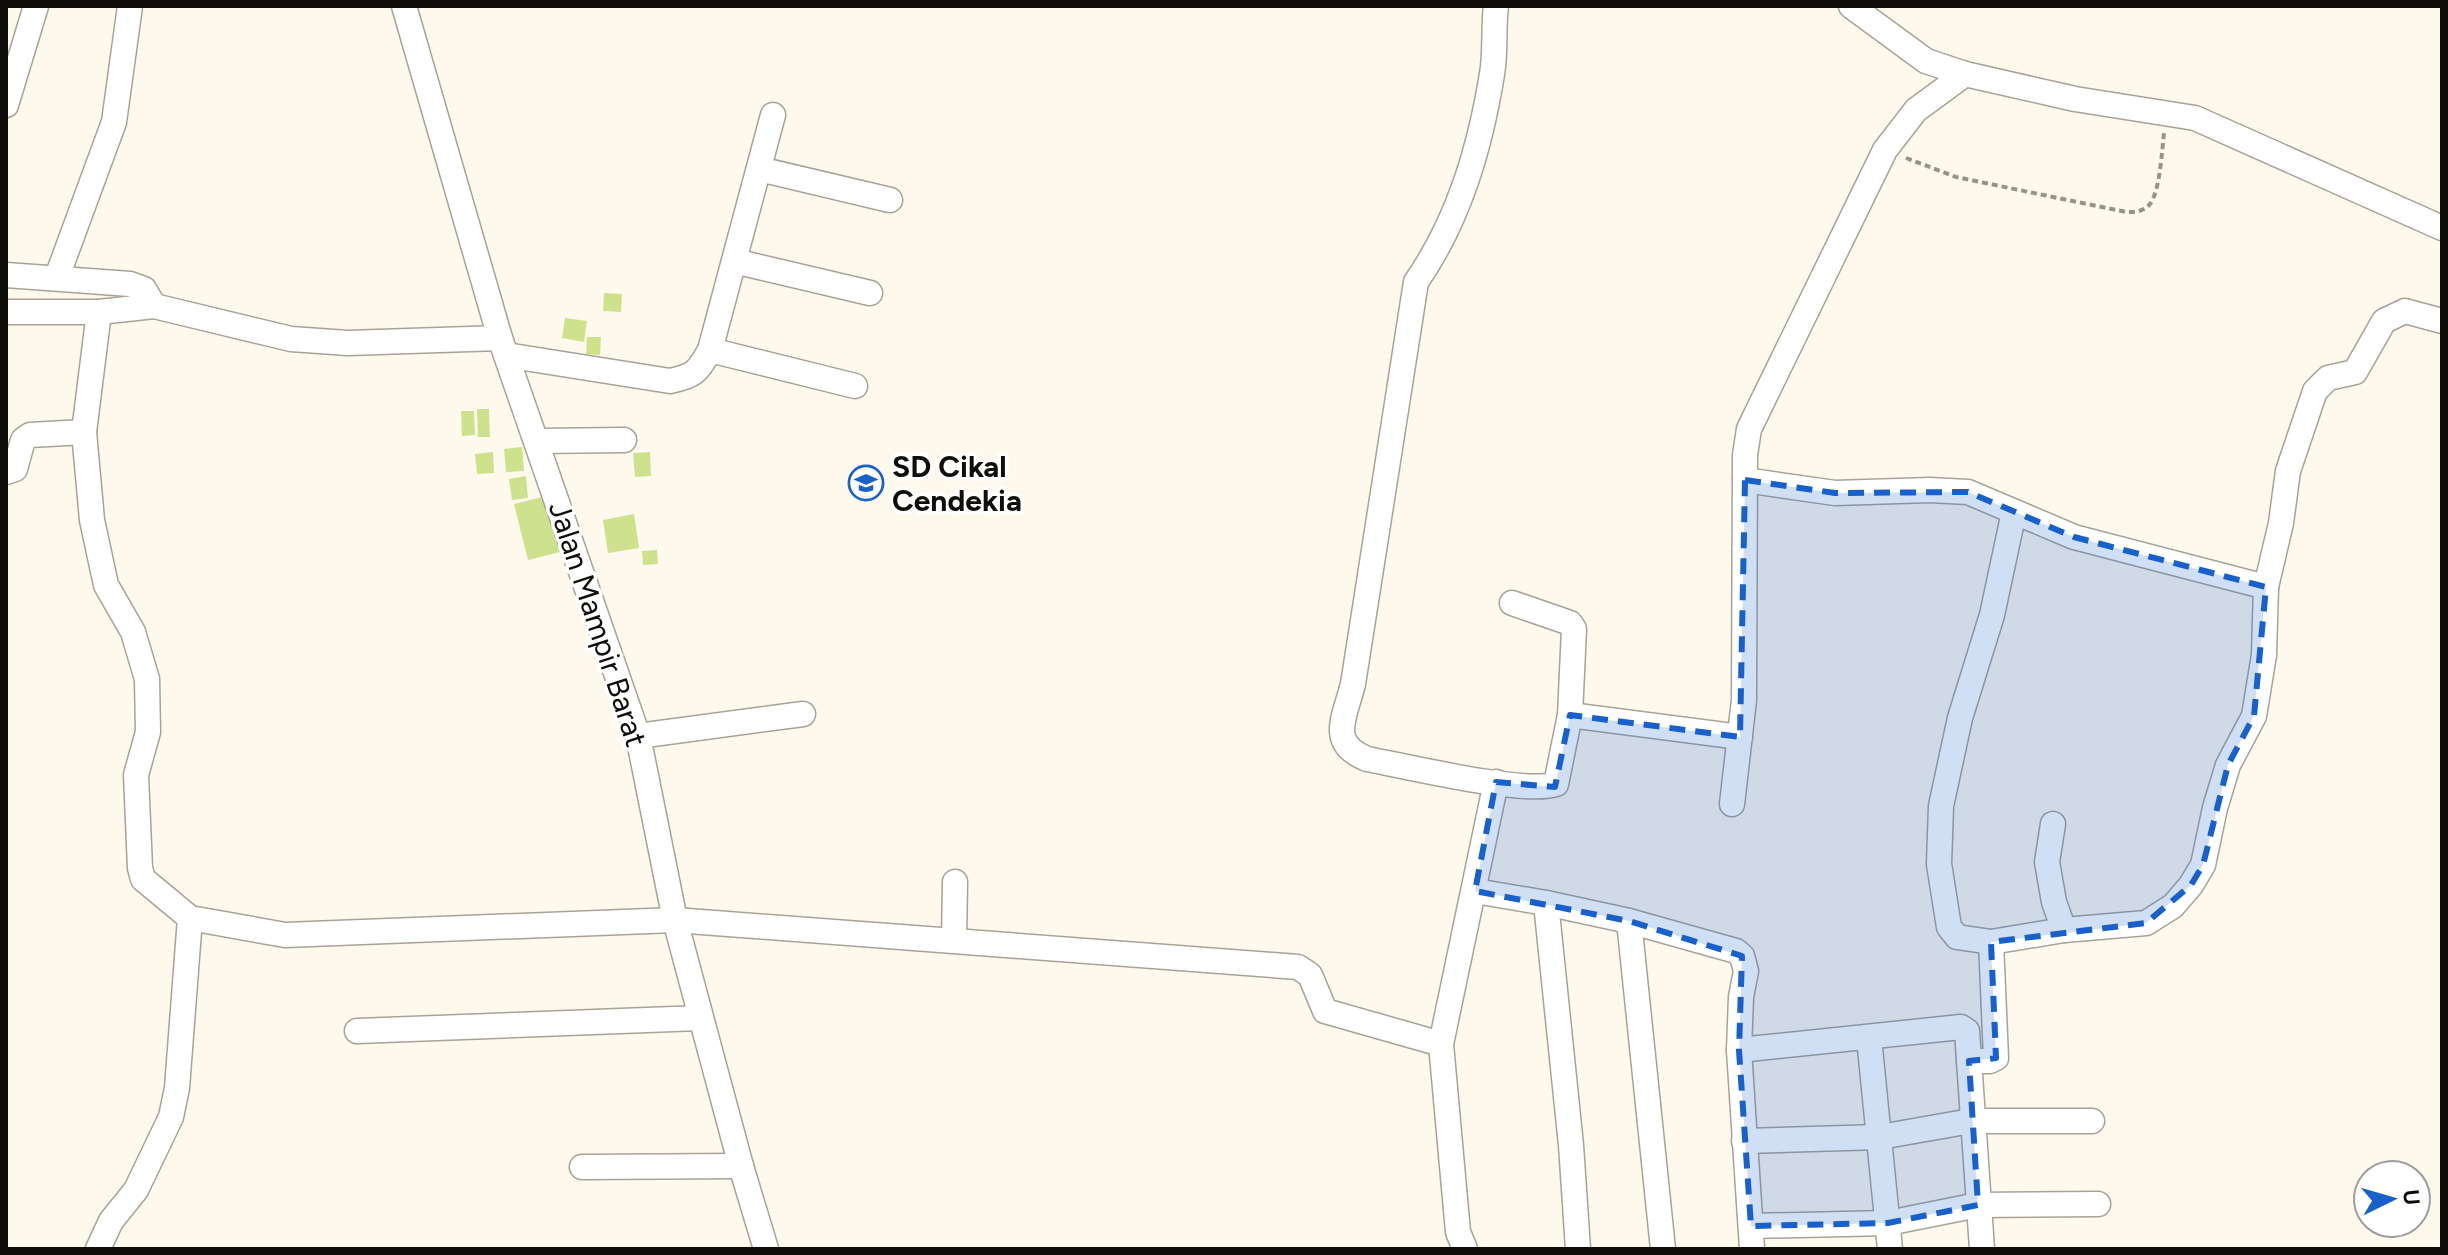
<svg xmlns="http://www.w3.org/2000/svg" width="2448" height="1255" font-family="Figtree,sans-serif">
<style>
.building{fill:#cee28d}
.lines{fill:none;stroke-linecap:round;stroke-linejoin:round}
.minor-casing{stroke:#a8a298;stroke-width:27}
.path{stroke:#97938b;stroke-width:4;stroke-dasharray:6 4;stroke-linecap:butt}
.minor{stroke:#fff;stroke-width:24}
.marked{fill:#1860cb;fill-opacity:0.2;stroke:#1860cb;stroke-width:6;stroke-dasharray:16 10;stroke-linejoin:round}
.labels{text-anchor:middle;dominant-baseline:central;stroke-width:7;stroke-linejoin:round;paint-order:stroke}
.poi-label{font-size:30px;font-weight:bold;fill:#0f0d0a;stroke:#fff;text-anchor:start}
.street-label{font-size:30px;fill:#0f0d0a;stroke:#fff}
</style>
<rect width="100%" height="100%" fill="#fef9ed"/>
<!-- building -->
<g class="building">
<path d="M604 293 622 294 621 312 603 311Z"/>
<path d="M565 318 587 321 584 342 562 338Z"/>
<path d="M587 337H601L600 355 586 354Z"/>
<path d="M477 409H489L490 437H478Z"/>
<path d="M461 411H474L475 435 462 436Z"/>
<path d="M522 447 524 471 506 472 504 449Z"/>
<path d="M493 452 494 473 477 474 475 454Z"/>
<path d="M650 452 651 476 635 477 633 453Z"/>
<path d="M526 476 528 498 512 500 509 479Z"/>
<path d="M546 496 560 552 528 560 514 504Z"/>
<path d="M634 514 639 548 608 553 603 520Z"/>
<path d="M657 550 658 564 643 565 642 551Z"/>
</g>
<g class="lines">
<!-- minor casing -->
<g class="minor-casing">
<g id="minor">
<path d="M404 6 500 338 638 736 675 920 741 1166 766 1249"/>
<path d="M1496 6C1493 29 1496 52 1492 74 1480 148 1459 220 1416 282L1353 684C1345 717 1327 743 1367 759 1405 766 1525 795 1556 784L1570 715 1574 629 1570 623 1512 603"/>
<path d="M1965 74 2075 99 2195 118 2442 228"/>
<path d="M6 105 36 6"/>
<path d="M759 169 890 200"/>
<path d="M734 261 870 293"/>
<path d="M6 275 130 284 144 289 154 306"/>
<path d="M57 277 114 122 130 6"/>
<path d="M6 312H99L154 306 291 339 348 343 500 338"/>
<path d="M99 312 84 432 92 520 106 585 133 632 147 679 148 732 136 775 140 868 143 879 190 918 285 935 675 920 1298 967 1310 975 1325 1011 1441 1044"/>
<path d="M710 350 855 386"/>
<path d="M506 355 670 381C694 376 698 372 710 350L773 115"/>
<path d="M537 441 624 440"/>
<path d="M6 472 15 469 23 440 30 435 84 432"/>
<path d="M1745 480 1835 493 1930 490 1968 492 2074 537 2266 587"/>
<path d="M2014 512 1992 615 1960 718 1941 806 1939 864 1949 927 1957 937 1991 942 2064 930 2146 923 2173 906 2191 885 2203 865 2215 808 2228 765 2254 716 2264 655 2266 587 2281 523 2288 471 2315 391 2328 378 2355 372 2384 321 2405 311 2442 321"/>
<path d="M1570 715 1740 737"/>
<path d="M638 736 803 714"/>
<path d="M1732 804 1744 700 1745 455 1749 429 1885 150 1916 110 1965 74 1926 61 1851 6"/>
<path d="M2053 824 2047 862 2054 902 2064 930"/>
<path d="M1475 891 1546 903 1629 921 1736 951 1742 956 1746 971 1741 997 1739 1050 1961 1027 1967 1031 1982 1249"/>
<path d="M1546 903 1571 1145 1578 1249"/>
<path d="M1629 921 1663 1249"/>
<path d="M954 940 955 882"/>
<path d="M357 1031 700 1018"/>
<path d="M1869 1038 1890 1249"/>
<path d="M1739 1050 1752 1249"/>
<path d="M1969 1061H1990L1996 1058 1991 942"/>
<path d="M1744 1141 1880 1137 1971 1121H2092"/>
<path d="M582 1167 741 1166"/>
<path d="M1751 1226 1888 1223 1978 1205 2098 1204"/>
<path d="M98 1249 111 1221 136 1190 171 1117 177 1088 190 918"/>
<path d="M1465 1249 1458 1232 1441 1044 1496 782"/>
</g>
</g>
<!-- path -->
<path class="path" d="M1906 158 1956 177 2126 212C2134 212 2144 212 2150 204 2160 191 2162 150 2164 133"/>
<!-- minor -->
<use href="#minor" class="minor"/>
</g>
<!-- marked area -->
<path class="marked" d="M1745 480 1835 493 1968 492 2074 537 2266 587 2254 716 2228 765 2203 865 2191 885 2146 923 1991 942 1996 1058 1969 1061 1978 1205 1888 1223 1751 1226 1739 1050 1742 956 1629 921 1475 891 1496 782 1555 787 1570 715 1740 737Z"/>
<!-- icons -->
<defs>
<g id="school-ring" transform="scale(1.8)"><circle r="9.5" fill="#fff" stroke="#1860cb" stroke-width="1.5"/><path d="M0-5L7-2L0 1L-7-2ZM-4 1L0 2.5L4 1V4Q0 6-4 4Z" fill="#1860cb"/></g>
</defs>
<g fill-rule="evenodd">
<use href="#school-ring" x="866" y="483"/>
</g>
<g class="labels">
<!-- poi labels -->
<g class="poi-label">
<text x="892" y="466">SD Cikal<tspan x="892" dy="34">Cendekia</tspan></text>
</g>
<!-- street labels -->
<g class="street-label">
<text transform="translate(598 624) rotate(72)">Jalan Mampir Barat</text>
</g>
</g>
<!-- border -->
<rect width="2448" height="1255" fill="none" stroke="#0f0d0a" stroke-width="16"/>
<!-- north arrow -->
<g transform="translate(2392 1199) rotate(85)"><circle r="38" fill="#ffffff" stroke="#9f9e9d" stroke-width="2"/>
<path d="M0-6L14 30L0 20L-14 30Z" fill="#1860cb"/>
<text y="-12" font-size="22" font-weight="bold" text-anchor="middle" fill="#0f0d0a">U</text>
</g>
</svg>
